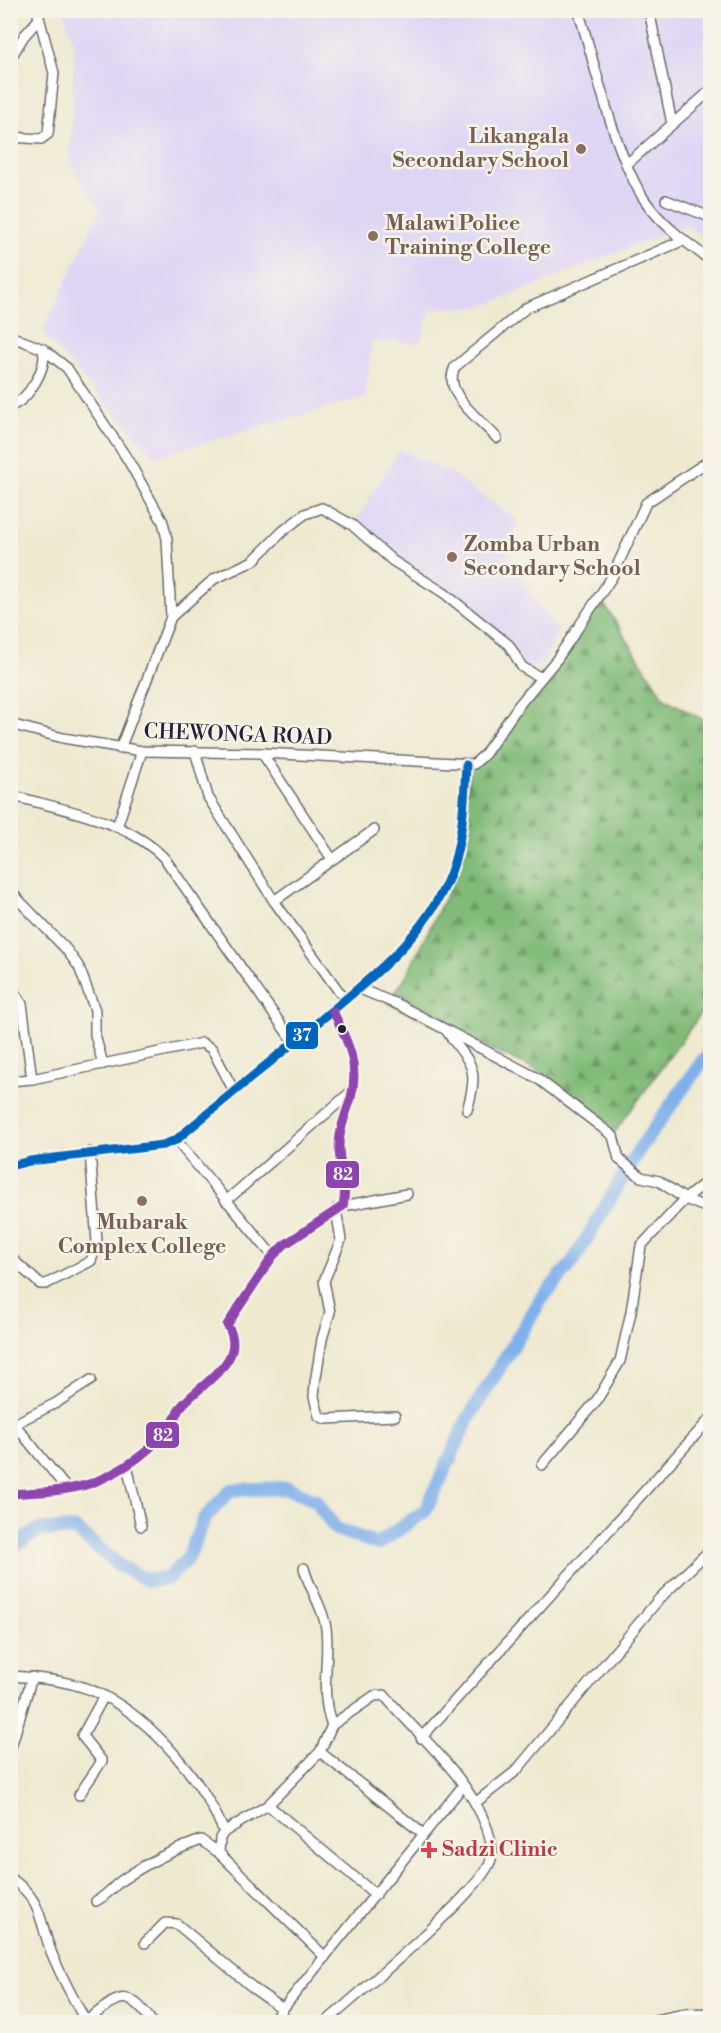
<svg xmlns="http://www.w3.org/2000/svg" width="721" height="2033" font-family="'Libre Bodoni',serif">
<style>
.built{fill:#ded5f5}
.forest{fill:url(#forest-firs);stroke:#526e5a;stroke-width:1.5}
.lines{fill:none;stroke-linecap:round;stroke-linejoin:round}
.river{stroke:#80b0eb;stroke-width:14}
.minor-casing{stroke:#6a686f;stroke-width:12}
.minor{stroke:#fff;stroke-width:9}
.bus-1-casing{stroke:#f7f3e8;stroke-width:14}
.bus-2-casing{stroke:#f7f3e8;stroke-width:14}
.bus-1{stroke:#0065bd;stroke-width:9}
.bus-2{stroke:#8e44ad;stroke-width:9}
.education-dot{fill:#8d6e63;stroke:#f7f3e8;stroke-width:2}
.bus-dot{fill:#22223b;stroke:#f7f3e8;stroke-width:2}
.health-dot{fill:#e0444e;stroke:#f7f3e8;stroke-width:2}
.labels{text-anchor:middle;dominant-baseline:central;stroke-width:5;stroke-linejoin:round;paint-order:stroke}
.education-label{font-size:21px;font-weight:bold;fill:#785e54;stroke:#f7f3e8;text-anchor:start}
.street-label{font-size:21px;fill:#22223b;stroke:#f7f3e8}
.health-label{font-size:21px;font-weight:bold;fill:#be3a42;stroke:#f7f3e8;text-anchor:start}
.line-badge{stroke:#f7f3e8;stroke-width:2}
.badge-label{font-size:16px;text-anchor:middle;font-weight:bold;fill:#fff}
</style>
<defs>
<pattern id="forest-firs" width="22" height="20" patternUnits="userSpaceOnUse" patternTransform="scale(1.5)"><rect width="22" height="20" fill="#82bb79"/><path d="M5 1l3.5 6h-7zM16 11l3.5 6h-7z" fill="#6a9864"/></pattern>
</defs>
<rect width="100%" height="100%" fill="#f7f3e8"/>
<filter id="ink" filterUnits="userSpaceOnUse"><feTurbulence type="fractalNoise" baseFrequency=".0167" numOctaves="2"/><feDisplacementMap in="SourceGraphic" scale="12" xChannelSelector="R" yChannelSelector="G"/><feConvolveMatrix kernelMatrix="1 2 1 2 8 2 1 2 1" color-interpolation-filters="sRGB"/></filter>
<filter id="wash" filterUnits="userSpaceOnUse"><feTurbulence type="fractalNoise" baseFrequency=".008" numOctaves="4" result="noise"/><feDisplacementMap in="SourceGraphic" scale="24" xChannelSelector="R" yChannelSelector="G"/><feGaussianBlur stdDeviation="1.35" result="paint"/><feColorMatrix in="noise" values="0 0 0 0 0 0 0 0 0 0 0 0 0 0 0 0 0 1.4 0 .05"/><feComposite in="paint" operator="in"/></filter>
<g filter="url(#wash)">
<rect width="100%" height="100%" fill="#efe9d0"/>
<!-- built -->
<g class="built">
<path d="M63 11H710V242L686 225 482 307 431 309 420 343 372 342 366 397 155 457 42 333 100 209 70 165 74 45Z"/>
<path d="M400 449 449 472 517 520 507 560 558 630 544 663 528 668 497 633 455 594 392 555 357 523 359 515Z"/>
</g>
<!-- forest -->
<path class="forest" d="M600 598 664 698 710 724V1001L612 1136 535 1069 388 1003 405 978 461 865 469 772Z"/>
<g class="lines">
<!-- river -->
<path class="river" d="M10 1548 39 1530 75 1529 120 1566 148 1580 167 1579 188 1558 204 1519 231 1490 287 1488 315 1500 336 1529 378 1544 426 1510 468 1419 542 1298 573 1262 638 1151 704 1059 710 1056"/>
</g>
</g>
<g filter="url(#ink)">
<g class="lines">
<!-- minor casing -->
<g class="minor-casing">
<g id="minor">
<path d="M506 10H513"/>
<path d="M581 10 580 16C596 68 616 159 646 202 663 226 687 243 710 260"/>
<path d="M649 10 672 124"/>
<path d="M10 59 24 36 39 19"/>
<path d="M10 137 41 139 48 134 54 73 37 10"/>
<path d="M627 164 710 91"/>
<path d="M666 200 710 217"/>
<path d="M10 336 43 349 67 368 128 460 163 522 167 539 171 617 120 749"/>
<path d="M10 406C28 401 48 367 43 349"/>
<path d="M497 438C482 421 441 393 455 367L526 308 684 240"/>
<path d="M171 617 214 579 253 561 283 531 305 514 322 508 352 525 393 561 444 593 509 645 522 667 541 678"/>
<path d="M10 724 63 738 142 751 262 753 474 764 485 754 519 705 557 659 612 577 646 503 710 460"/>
<path d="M195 751 208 797 274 901 345 1000"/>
<path d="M262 753 332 859"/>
<path d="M10 795C62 810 127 819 165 859L294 1043"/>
<path d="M117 827 142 751"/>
<path d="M10 891 66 949 79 967 95 1010V1035L103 1064"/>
<path d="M274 901 374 830"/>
<path d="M10 986 22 1004 32 1079"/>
<path d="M360 989 399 1005 537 1078 613 1136 619 1159 641 1177 659 1181 685 1199 710 1209"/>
<path d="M446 1030C469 1064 481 1064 467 1110"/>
<path d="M10 1081 32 1079 202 1043 212 1049 234 1091"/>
<path d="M176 1140 273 1256"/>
<path d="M10 1166 30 1161 163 1145 176 1140C222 1101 269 1063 316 1024 366 982 423 940 449 877 463 843 464 802 466 765"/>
<path d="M226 1201 353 1090"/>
<path d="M343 1206 407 1194"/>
<path d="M336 1209 341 1240 324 1281 330 1312 322 1339 315 1383 314 1397 319 1416 325 1419 395 1416"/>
<path d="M10 1257 40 1284H46L91 1261 97 1242 90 1152"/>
<path d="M12 1421 67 1489"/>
<path d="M14 1424 56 1403 91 1380"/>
<path d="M542 1465 597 1400 620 1361 631 1312 641 1246 685 1199 710 1179"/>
<path d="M127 1466 141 1526"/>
<path d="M10 1494C37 1492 66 1492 92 1483 123 1471 156 1449 174 1420 177 1416 177 1411 180 1408 196 1386 251 1361 227 1325L273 1256 284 1245 343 1206C348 1185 339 1167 339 1147 339 1130 346 1113 351 1098 360 1064 347 1040 333 1011"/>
<path d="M304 1568C309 1589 323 1606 326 1628 330 1662 319 1692 332 1725"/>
<path d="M10 1676C42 1678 76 1681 104 1696 153 1721 204 1782 224 1832"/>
<path d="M421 1738 710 1419"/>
<path d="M10 1750 32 1677"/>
<path d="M320 1752 422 1833"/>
<path d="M79 1795 102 1761 82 1736 104 1696"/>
<path d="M475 1803 516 1771 659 1599 710 1550"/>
<path d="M268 1805 376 1895"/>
<path d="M219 1853 325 1957"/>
<path d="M10 1878C43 1899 39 1922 52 1954 62 1978 74 2000 86 2022"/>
<path d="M96 1901C108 1895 114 1885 125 1878 150 1861 173 1850 201 1840L219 1853 220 1838 224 1832 268 1805 320 1752 332 1725 374 1696 384 1695C419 1736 468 1776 487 1828 490 1837 493 1850 491 1859 484 1890 355 1996 326 2022"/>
<path d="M145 1943 165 1923 177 1924 257 1991 283 2009"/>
<path d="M85 2022C117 1999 125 1983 152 2022"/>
<path d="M272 2022 462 1787"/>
<path d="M646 2022 685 2014 710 2013"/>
</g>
</g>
<!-- minor -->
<use href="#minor" class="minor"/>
<!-- bus-1 casing -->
<g class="bus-1-casing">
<path id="bus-1" d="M10 1166 30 1161 163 1145 176 1140C222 1101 269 1063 316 1024 366 982 423 940 449 877 463 843 464 802 466 765"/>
</g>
<!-- bus-2 casing -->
<g class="bus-2-casing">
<path id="bus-2" d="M10 1494C37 1492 66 1492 92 1483 123 1471 156 1449 174 1420 177 1416 177 1411 180 1408 196 1386 251 1361 227 1325L273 1256 284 1245 343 1206C348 1185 339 1167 339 1147 339 1130 346 1113 351 1098 360 1064 347 1040 333 1011"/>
</g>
<!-- bus-1 -->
<use href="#bus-1" class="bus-1"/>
<!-- bus-2 -->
<use href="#bus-2" class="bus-2"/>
</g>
</g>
<!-- markers -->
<g class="education-dot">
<circle cx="581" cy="149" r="6"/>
<circle cx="373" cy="236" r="6"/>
<circle cx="452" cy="557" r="6"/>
<circle cx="142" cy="1201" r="6"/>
</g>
<circle class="bus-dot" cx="342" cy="1029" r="5"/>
<path class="health-dot" d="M426 1841h6v6h6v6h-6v6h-6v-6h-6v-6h6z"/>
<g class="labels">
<!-- education labels -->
<g class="education-label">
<text x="569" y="137" text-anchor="end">Likangala<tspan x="569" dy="24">Secondary School</tspan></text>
<text x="385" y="224">Malawi Police<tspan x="385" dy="24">Training College</tspan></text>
<text x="464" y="545">Zomba Urban<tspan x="464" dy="24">Secondary School</tspan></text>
<text x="142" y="1223" text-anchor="middle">Mubarak<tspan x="142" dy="24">Complex College</tspan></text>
</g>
<!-- street labels -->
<g class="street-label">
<text transform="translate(238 735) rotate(2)">CHEWONGA ROAD</text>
</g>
<!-- health labels -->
<g class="health-label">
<text x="442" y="1850">Sadzi Clinic</text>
</g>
</g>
<g class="line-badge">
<rect x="285" y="1021" width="34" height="29" rx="6" fill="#0065bd"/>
<rect x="325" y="1160" width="35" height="29" rx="6" fill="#8e44ad"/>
<rect x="145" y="1421" width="35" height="28" rx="6" fill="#8e44ad"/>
</g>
<g class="badge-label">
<text x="302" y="1041">37</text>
<text x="343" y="1180">82</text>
<text x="163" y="1441">82</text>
</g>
<!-- margin -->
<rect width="721" height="2033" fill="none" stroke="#f7f3e8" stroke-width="36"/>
</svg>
